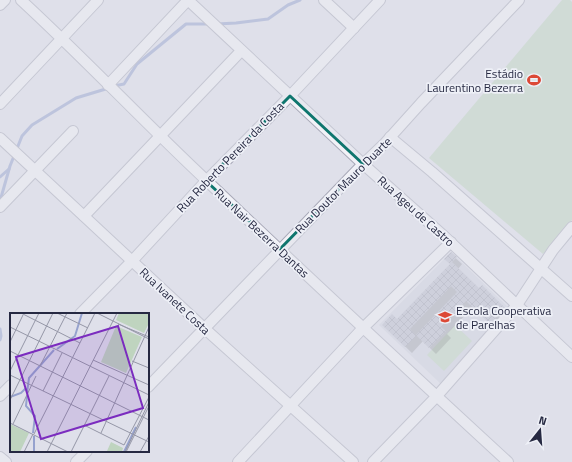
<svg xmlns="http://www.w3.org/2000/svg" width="572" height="462" font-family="'Titillium Web',sans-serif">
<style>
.built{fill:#d0d2df}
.pitch{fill:#bfd4bf}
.shadow{fill:#0003}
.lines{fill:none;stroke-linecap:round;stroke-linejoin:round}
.stream{stroke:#96a2ce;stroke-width:3}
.building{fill:url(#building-cross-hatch)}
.minor-casing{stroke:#a8a9b8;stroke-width:12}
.minor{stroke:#f2f2f7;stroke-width:10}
.marked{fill:none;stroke:#0f766e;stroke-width:3;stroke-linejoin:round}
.labels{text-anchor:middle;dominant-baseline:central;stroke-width:3.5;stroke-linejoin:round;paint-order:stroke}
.poi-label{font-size:12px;fill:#262942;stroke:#eef0f7;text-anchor:end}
.street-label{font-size:12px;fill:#262942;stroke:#eef0f7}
.inset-river{fill:none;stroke:#96a2ce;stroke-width:2}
.inset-road{fill:none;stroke:#9597a7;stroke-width:1}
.view{fill:#7b2cbf;fill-opacity:0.15;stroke:#7b2cbf;stroke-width:2}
.inset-edge{fill:none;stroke:#262942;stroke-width:2}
</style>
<defs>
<pattern id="building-cross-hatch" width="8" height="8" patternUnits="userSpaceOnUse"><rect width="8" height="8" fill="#bbbdcd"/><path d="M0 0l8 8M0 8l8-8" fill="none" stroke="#a1a2b1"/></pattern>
</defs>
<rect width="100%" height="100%" fill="#dfe0ea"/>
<!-- built -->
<path class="built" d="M451 252 511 310 441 384 379 325Z"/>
<!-- pitch -->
<g class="pitch">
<path d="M562 0H570L572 2V220L543 254 429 158Z"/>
<path d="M455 325 472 341 444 371 427 355Z"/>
</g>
<!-- shadow -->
<path class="shadow" d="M451 254 462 264 458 269 479 290 482 287 511 315 497 330 473 307 447 334 451 338 436 354 423 341 412 353 383 325 397 320 451 264Z"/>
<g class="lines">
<!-- stream -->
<g class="stream">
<path d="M217 24 236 23 268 19 288 5 300 0"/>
<path d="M114 86 124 84 137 64 186 24H210"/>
<path d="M0 177 9 169"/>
<path d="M0 201 10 166 22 136 32 125 76 98 109 88"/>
<path d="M0 329 1 336 0 340"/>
</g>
</g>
<!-- building -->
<path class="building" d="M451 252 457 257 452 262 479 288 482 285 505 308 490 324 466 301 441 327 446 331 429 348 416 335 457 292 451 286 410 329 416 336 405 347 382 325 392 314 397 319 450 264 444 259Z"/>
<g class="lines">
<!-- minor casing -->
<g class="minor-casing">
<g id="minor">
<path d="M21 0C85 59 144 122 207 181 307 276 407 369 508 462"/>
<path d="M188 0 363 164 445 237 572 357"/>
<path d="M324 0 354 28"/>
<path d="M0 5 5 0"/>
<path d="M108 85 188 0"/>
<path d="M0 104 98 0"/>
<path d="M390 137 432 172 572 296"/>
<path d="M0 138 204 328 353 462"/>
<path d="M0 207 73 131"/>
<path d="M84 216 241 51"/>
<path d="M80 314 132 261 206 181 290 96 380 0"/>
<path d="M148 387 363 164 385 143 421 103 519 0"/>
<path d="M0 396 11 385"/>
<path d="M0 457 6 462"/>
<path d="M76 462 87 451"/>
<path d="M238 462 363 328 451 242"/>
<path d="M373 462 436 397 517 305 553 250 572 227"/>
</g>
</g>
<!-- minor -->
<use href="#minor" class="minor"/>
</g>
<!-- marked area -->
<path d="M0 0H572V462H0ZM290 96 363 164 280 249 206 181Z" fill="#dfe0ea" fill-opacity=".55" fill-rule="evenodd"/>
<path class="marked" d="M290 96 363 164 280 249 206 181Z"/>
<!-- icons -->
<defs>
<g id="stadium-bare" transform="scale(1.08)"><path d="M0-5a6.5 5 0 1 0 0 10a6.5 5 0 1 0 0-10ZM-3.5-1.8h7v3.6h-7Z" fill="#dc4936" stroke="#eef0f7" stroke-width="2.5" paint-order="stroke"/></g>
<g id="school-bare" transform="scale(1.08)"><path d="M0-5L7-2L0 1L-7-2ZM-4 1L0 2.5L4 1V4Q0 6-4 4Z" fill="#dc4936" stroke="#eef0f7" stroke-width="2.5" paint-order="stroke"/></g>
</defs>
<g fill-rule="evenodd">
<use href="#stadium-bare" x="534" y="80"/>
<use href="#school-bare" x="445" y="317"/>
</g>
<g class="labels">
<!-- poi labels -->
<g class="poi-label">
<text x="523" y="73">Estádio<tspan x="523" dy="14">Laurentino Bezerra</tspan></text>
<text x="456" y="310" text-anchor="start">Escola Cooperativa<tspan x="456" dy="14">de Parelhas</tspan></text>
</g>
<!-- street labels -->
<g class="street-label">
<text transform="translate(230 157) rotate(-46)">Rua Roberto Pereira da Costa</text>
<text transform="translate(343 185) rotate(-45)">Rua Doutor Mauro Duarte</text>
<text transform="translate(416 211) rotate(42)">Rua Ageu de Castro</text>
<text transform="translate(262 233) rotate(43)">Rua Nair Bezerra Dantas</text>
<text transform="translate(175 301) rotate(43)">Rua Ivanete Costa</text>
</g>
</g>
<!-- overview -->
<g transform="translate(10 313)">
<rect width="139" height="139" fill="#dfe0ea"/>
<path d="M109 0H139V10L134 20 106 7ZM0 111 19 120 10 139H0Z" fill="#bfd4bf"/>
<path d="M106 13 132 24 116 60 91 49ZM101 129 113 135 112 139 97 138Z" fill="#bfd4bf"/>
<path class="inset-river" d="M47 36 65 23 72 0M17 80 19 65 44 37M17 83 16 93 25 103 23 120M0 84 11 80 16 75M24 139V123M114 139 126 114"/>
<path class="inset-road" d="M11 0 70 30M47 0 78 15M87 0 139 26M108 11 139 24M0 14 139 82M0 29 13 2M0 38 139 107M83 47 139 72M122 48 139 55M30 53 57 0M0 58 29 0M0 62 139 129M33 78 52 40M0 87 43 0M0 110 58 139M3 111 26 63M74 112 114 132 139 84M91 120 139 14M24 121 85 0M14 139 23 121M37 139 107 0M61 139 99 63M115 139 139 89M116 139 139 93M130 139 139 123"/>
<path class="view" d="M108 13 133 95 31 126 6 44Z"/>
<rect width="139" height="139" class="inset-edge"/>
</g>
<!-- north arrow -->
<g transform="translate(540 430) rotate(17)" stroke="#eef0f7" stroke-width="3" paint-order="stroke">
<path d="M0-3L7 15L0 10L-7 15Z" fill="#262942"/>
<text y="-6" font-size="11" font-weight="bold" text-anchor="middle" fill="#262942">N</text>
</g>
</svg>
